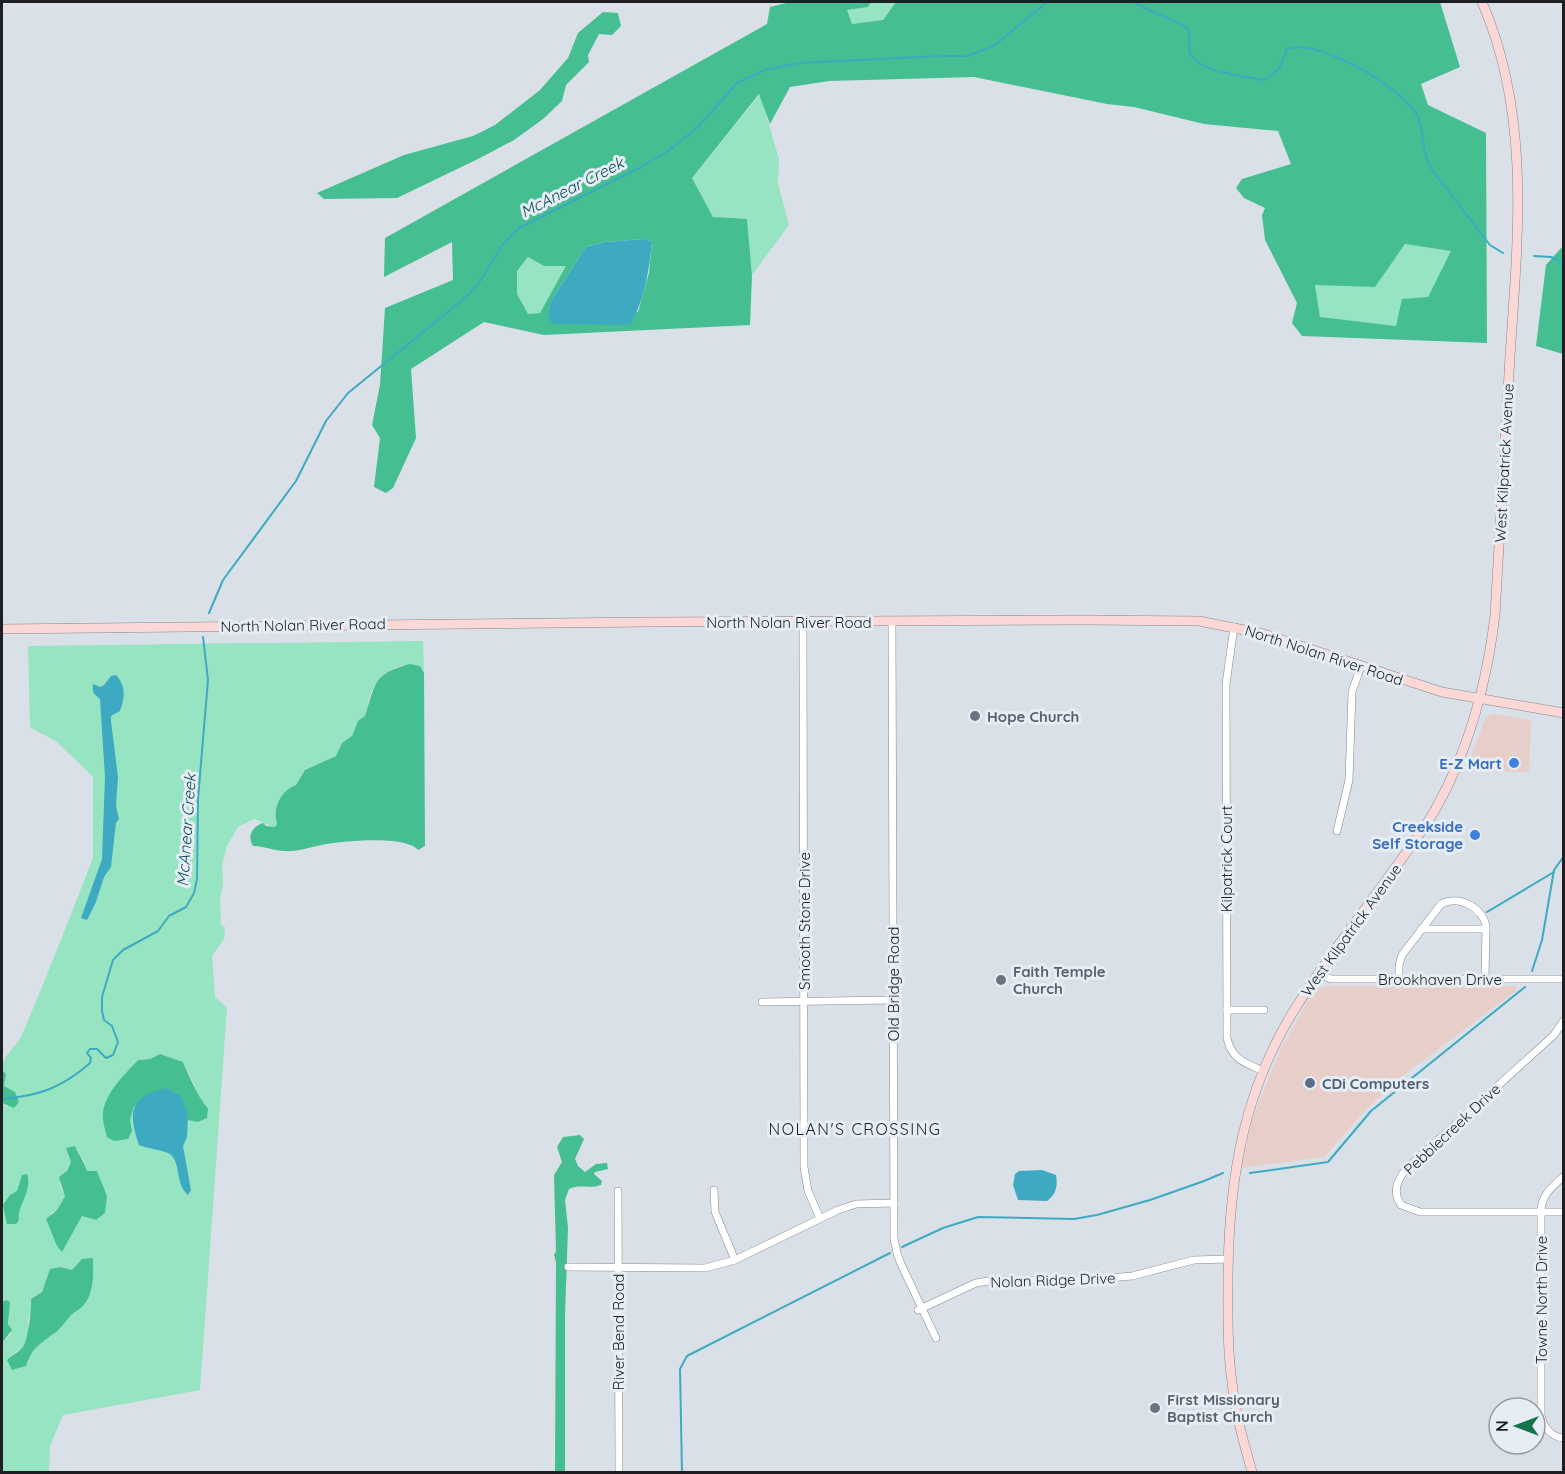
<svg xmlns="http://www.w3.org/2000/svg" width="1565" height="1474" font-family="Quicksand,sans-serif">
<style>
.commercial{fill:#e8cec9}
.green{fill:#97e4c2;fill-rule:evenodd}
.forest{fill:#45be91;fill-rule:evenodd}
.water{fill:#3eaac1}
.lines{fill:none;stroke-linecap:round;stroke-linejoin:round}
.stream{stroke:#3eaac1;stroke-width:2}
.minor-casing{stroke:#838990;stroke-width:8}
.secondary-casing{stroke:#838990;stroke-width:10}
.minor{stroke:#fff;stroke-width:7}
.secondary{stroke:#fbd8d5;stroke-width:9}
.worship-dot{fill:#6b7280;stroke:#e6edf4;stroke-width:2}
.shop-dot{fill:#3f7fe0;stroke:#e6edf4;stroke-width:2}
.service-dot{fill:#5c6f8a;stroke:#e6edf4;stroke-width:2}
.labels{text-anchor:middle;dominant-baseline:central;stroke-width:6;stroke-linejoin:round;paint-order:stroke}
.street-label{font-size:15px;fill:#1d1f22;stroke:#e6edf4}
.worship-label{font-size:15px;font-weight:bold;fill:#5b616d;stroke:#e6edf4;text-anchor:start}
.shop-label{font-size:15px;font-weight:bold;fill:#366cbe;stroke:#e6edf4;text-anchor:end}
.service-label{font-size:15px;font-weight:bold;fill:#4e5e75;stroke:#e6edf4;text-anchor:start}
.water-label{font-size:16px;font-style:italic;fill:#074955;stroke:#e6edf4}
.neighbourhood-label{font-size:16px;letter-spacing:1.5px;fill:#1d1f22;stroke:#e6edf4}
</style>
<rect width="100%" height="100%" fill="#d9e0e7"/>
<!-- commercial -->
<g class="commercial">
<path d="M1492 714 1531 720 1529 772 1473 771 1467 768 1485 719Z"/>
<path d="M1327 986H1516L1517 990 1401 1077 1363 1113 1324 1157 1241 1168 1253 1117 1281 1048 1315 989Z"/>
</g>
<!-- green -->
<g class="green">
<path d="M871 2H896L883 20 852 24 846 10 868 7Z"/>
<path d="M760 94 779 159 778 184 789 225 752 275 747 220 713 217 692 178Z"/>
<path d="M1405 244 1452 251 1428 297 1396 326 1320 318 1315 284 1374 287Z"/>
<path d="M528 257 544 266H567L540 313 528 314 517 294V271Z"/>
<path d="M423 641 424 673 420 666C399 661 380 673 371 693 368 700 368 709 365 716L358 721 352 736 342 743 336 756 305 770 296 785C281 790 272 808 277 824L275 827C266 826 263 821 254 819L238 827 227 846 222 865 223 884 220 899 221 925 225 927 224 939 212 956 215 997 227 1008 200 1390 63 1415 50 1446 49 1472H2V1343L11 1334C6 1321 11 1313 6 1300L2 1302V1103L8 1107 4 1086 6 1074 2 1070C1 1057 16 1047 22 1035 47 976 70 917 93 858V777L57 742 30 727 28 646ZM160 1054 183 1062 193 1082 201 1103 188 1115 133 1106 130 1120 122 1077 138 1060 150 1059ZM77 1154 84 1160 87 1171H97L107 1196 96 1220 82 1216 62 1252 57 1246 51 1213 57 1210 65 1195 60 1185 71 1162ZM60 1267 72 1270 93 1282 91 1292 82 1307 73 1313 53 1335 40 1342 29 1358 26 1366 15 1352 23 1348 29 1330 28 1320 32 1310 31 1299 42 1292 50 1269Z"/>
</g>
<!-- forest -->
<g class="forest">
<path d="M790 2H871L868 7 847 10 852 24 883 20 896 2H1440L1460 67 1421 84 1428 105 1486 133 1487 343 1302 336 1292 323 1297 303 1265 240 1262 215 1265 208 1244 198 1236 188 1242 179 1291 164 1278 131 1204 124 1134 107 1107 104 974 77 829 81 790 87 770 124 759 94 692 178 713 217 747 219 752 275 750 325 544 335 484 322 411 369 416 438 393 488 386 493 374 487 380 438 372 425 380 385 385 308 453 280 452 242 384 277 385 238 767 24 770 7ZM645 239 652 242 649 273 638 312 551 301 586 247 605 242ZM1405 244 1451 251 1428 297 1402 299 1396 326 1320 317 1315 285 1375 287ZM528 257 544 266H566L540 313 528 314 517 294V271Z"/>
<path d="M603 12 618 13 621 26 612 35 599 34 588 55 589 62 566 85 562 101 543 119 514 140 480 158 397 198 324 199 317 193 404 155 473 136 495 125 540 90 568 58 578 33Z"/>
<path d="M1563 246V354L1536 346 1546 265Z"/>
<path d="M410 664 420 666 424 673 425 846 418 850C405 835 341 841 322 845 310 847 297 852 285 851 274 851 264 846 253 846 247 835 252 827 263 823L266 826 275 827 277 824C272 808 281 790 296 785L305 770 336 756 342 743 352 736 358 721 365 716C376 682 373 674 410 664Z"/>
<path d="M160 1054 183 1062C187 1072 201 1103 208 1108L207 1118 198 1122 188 1120V1115L134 1106 130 1120 132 1131 128 1139 114 1141 107 1137C105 1129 102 1120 103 1112 106 1092 125 1074 138 1060L150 1059Z"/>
<path d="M2 1070 6 1074 4 1086 15 1092 19 1102 14 1108 2 1103Z"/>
<path d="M580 1135 584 1139 575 1159 578 1166 585 1172 596 1164 607 1163 608 1169 595 1172 594 1174 602 1181 601 1185C590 1189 579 1184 569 1189L565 1200 568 1228 565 1315V1472H555L556 1262 554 1255 556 1251 554 1175 562 1162 557 1147 563 1137Z"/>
<path d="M75 1146C78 1155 84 1160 87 1171H97L107 1196 105 1213 96 1220 82 1216 62 1252 57 1246 46 1219 57 1210 65 1196 59 1177 67 1171 71 1162 66 1148Z"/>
<path d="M27 1174C33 1192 17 1204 19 1220L16 1224H7L3 1205 10 1195 17 1191 22 1175Z"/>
<path d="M93 1258C93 1276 95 1293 82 1307 79 1310 74 1312 71 1315 65 1322 60 1330 52 1335 38 1345 32 1349 26 1366L12 1370 7 1360C11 1356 19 1352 23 1347 28 1340 32 1308 31 1299L42 1292 50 1269 60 1267 72 1270 82 1259Z"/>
<path d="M6 1300 10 1302 8 1324 12 1330 2 1343V1302Z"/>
</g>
<!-- water -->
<g class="water">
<path d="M645 239 652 242C649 271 645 299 630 325L552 324 548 315 551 301 586 247 605 242Z"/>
<path d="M116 675C126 686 125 697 120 711L111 716V721L118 777 116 806 119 819 116 823 111 867 104 877 96 902 87 920 81 918 102 859 105 777 100 699C94 694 92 693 93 684L100 687 104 685 111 676Z"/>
<path d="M166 1088 181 1096 188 1115 187 1137 183 1146 191 1190 188 1195C175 1184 181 1164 171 1155 166 1150 147 1149 139 1145 128 1112 129 1097 166 1088Z"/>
<path d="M1042 1170 1056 1175C1058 1186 1056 1194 1047 1201L1018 1200 1013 1185 1015 1174 1019 1171Z"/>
</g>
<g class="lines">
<!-- stream -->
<g class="stream">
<path d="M1133 2 1188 28C1190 36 1189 44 1190 52 1195 72 1245 76 1262 80 1278 76 1282 63 1287 49 1317 37 1403 88 1417 115 1425 131 1421 149 1429 164 1433 173 1442 182 1448 190 1462 209 1476 227 1490 245L1503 253"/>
<path d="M1534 256 1551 257 1564 263"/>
<path d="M209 613 223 580 296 481 326 421 348 393 465 298 479 283 503 244 519 228 641 167 668 151 698 127 737 83 765 70 799 63 940 56H967L994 46 1047 2"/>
<path d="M1487 912 1554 872"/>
<path d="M1532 971 1542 940 1554 870 1564 856"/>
<path d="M2 1099C38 1096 62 1088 90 1063L91 1058 87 1053 90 1049H97L106 1058 113 1055 118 1042 112 1026 104 1020 102 1011V997L113 960 123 950 158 931 169 916 186 907 194 893 197 879 198 799 208 680 203 637"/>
<path d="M1250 1173 1328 1162 1371 1111 1525 987"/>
<path d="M902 1247 943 1228 978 1217 1074 1219 1097 1215 1150 1200 1204 1181 1223 1173"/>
<path d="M682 1472 680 1369 687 1356 890 1253"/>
</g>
<!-- minor casing -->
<g class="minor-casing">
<g id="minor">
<path d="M803 622 804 1167 808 1191 820 1218"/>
<path d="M892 622 894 1238 897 1253 901 1264 936 1338"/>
<path d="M1234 627 1226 684 1227 1038C1232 1060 1245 1063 1264 1071"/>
<path d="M1337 831 1349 780 1352 692 1361 666"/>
<path d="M1421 929H1486"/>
<path d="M1318 974 1331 979H1564"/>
<path d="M1399 979V965L1402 955 1441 904C1459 895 1482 907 1486 926L1485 979"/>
<path d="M762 1002 893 1000"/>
<path d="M1227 1010H1264"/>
<path d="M1564 1020 1554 1035 1407 1168C1397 1180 1392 1191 1401 1205L1420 1212H1564"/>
<path d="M1564 1176C1552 1187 1541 1195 1541 1212V1415C1543 1427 1551 1437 1564 1438"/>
<path d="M714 1190 715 1212 735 1260"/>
<path d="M618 1191 619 1472"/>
<path d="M568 1267 705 1268 735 1260 838 1210 856 1204 894 1203"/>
<path d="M918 1310 976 1283 994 1280H1086L1132 1276 1194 1260 1228 1259"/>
</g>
</g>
<!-- secondary casing -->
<g class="secondary-casing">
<g id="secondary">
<path d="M2 629 650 622 1085 620 1199 621 1264 634 1442 692 1564 713"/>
<path d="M1252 1472C1244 1443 1235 1413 1232 1382 1227 1346 1228 1311 1228 1275 1229 1176 1244 1088 1298 1004 1327 958 1361 915 1393 871 1407 851 1423 831 1435 810 1469 750 1487 682 1495 615 1500 529 1505 442 1510 356 1518 237 1531 114 1482 2"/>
</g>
</g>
<!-- minor -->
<use href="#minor" class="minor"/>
<!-- secondary -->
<use href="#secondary" class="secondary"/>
</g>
<!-- markers -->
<g class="worship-dot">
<circle cx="975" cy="716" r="6"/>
<circle cx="1001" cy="980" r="6"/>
<circle cx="1155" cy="1408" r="6"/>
</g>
<g class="shop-dot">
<circle cx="1514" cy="763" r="6"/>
<circle cx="1475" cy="835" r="6"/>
</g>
<circle class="service-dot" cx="1310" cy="1083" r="6"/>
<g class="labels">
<!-- street labels -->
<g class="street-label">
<text transform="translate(1504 463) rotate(-87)">West Kilpatrick Avenue</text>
<text x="789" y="622">North Nolan River Road</text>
<text transform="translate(303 625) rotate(-1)">North Nolan River Road</text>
<text transform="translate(1324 655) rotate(18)">North Nolan River Road</text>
<text transform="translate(1226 859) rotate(-90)">Kilpatrick Court</text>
<text transform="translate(804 921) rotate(-90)">Smooth Stone Drive</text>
<text transform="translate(1351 930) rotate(-54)">West Kilpatrick Avenue</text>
<text x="1440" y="979">Brookhaven Drive</text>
<text transform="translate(893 984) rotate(-90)">Old Bridge Road</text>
<text transform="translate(1452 1129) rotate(-43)">Pebblecreek Drive</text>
<text transform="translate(1053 1280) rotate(-2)">Nolan Ridge Drive</text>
<text transform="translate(1541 1300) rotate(-90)">Towne North Drive</text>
<text transform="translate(618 1332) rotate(-90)">River Bend Road</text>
</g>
<!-- worship labels -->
<g class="worship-label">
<text x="987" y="716">Hope Church</text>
<text x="1013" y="971">Faith Temple<tspan x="1013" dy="17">Church</tspan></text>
<text x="1167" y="1399">First Missionary<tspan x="1167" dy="17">Baptist Church</tspan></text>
</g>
<!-- shop labels -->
<g class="shop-label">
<text x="1502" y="763">E-Z Mart</text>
<text x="1463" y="826">Creekside<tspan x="1463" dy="17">Self Storage</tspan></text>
</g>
<!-- service labels -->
<g class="service-label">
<text x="1322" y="1083">CDi Computers</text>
</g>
<!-- water labels -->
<g class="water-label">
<text transform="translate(572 187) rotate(-27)">McAnear Creek</text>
<text transform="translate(186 830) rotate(-86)">McAnear Creek</text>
</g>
<!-- neighbourhood labels -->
<g class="neighbourhood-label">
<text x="855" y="1129">NOLAN'S CROSSING</text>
</g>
</g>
<!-- border -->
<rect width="1565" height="1474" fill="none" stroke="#1d1f22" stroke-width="6"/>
<!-- north arrow -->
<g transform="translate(1517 1426) rotate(270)"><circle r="28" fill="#e6edf4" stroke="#969ba0" stroke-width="1.5"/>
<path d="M0-4.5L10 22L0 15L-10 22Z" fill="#15754b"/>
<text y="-9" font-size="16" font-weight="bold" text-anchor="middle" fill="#1d1f22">N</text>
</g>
</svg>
